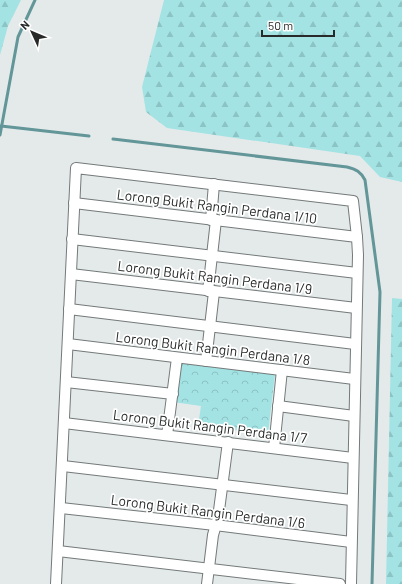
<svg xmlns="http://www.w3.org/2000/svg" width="402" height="584" font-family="Barlow,sans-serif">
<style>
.forest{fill:url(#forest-firs)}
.park{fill:url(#park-crowns)}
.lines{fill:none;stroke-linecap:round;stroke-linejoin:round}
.stream{stroke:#639698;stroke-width:3}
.minor-casing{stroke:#747979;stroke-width:12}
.minor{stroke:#fff;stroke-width:10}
.labels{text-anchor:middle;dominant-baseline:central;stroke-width:3.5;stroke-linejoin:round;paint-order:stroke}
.street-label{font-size:14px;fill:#282a2a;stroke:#fff}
</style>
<defs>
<pattern id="forest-firs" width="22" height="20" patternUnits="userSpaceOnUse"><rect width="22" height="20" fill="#a3e3e4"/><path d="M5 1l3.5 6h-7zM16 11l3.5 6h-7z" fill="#8cc3c4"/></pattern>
<pattern id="park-crowns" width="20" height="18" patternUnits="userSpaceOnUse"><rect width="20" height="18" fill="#a3e3e4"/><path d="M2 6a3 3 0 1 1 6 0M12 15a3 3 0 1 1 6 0" fill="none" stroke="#8cc3c4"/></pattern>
</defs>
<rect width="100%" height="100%" fill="#e4eaea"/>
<!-- forest -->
<g class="forest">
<path d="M0 0H21L8 26 0 55Z"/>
<path d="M164 0H402V182L380 177 360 156 167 128 146 112 142 87Z"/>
<path d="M392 298 402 299V584H386Z"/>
</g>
<!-- park -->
<path class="park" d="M178 363 275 374 268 434 198 426 201 406 173 402Z"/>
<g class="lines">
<!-- stream -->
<g class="stream">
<path d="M1 126 89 136"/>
<path d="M0 135 18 37 35 0"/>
<path d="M113 139 347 167C356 169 361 172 365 180L380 292 372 584"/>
</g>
<!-- minor casing -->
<g class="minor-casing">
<g id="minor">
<path d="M74 203 357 237"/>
<path d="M211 220 214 184"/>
<path d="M72 239 357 273"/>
<path d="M71 274 356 308"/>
<path d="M208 291 216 220"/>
<path d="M69 309 355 344"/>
<path d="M68 344 354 379"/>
<path d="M206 361 214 292"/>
<path d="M66 382 173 394"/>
<path d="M278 406 354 416"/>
<path d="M64 423 353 458"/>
<path d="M167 435 177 358"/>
<path d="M274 448 282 370"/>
<path d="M63 466 351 500"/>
<path d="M61 508 215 525 351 542"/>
<path d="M58 551 340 584"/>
<path d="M56 584 76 168 353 201 357 237 358 255 351 584"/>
<path d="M207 584 213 535 218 518 228 442"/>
</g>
</g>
<!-- minor -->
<use href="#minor" class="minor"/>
</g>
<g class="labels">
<!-- street labels -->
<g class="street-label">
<text transform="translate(217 206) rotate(7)">Lorong Bukit Rangin Perdana 1/10</text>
<text transform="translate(215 277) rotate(7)">Lorong Bukit Rangin Perdana 1/9</text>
<text transform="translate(213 348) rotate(7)">Lorong Bukit Rangin Perdana 1/8</text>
<text transform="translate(210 426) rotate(7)">Lorong Bukit Rangin Perdana 1/7</text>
<text transform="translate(208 511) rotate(7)">Lorong Bukit Rangin Perdana 1/6</text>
</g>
</g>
<!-- north arrow -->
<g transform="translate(32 32) rotate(314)" stroke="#ffffff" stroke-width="3" paint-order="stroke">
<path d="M0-3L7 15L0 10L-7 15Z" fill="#282a2a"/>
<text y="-6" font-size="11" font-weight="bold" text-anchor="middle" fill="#282a2a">N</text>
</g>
<!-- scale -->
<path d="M262 30v6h72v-6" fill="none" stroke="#282a2a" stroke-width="2"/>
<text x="268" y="30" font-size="12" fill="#282a2a" stroke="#ffffff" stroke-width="3" paint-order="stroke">50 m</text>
</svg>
